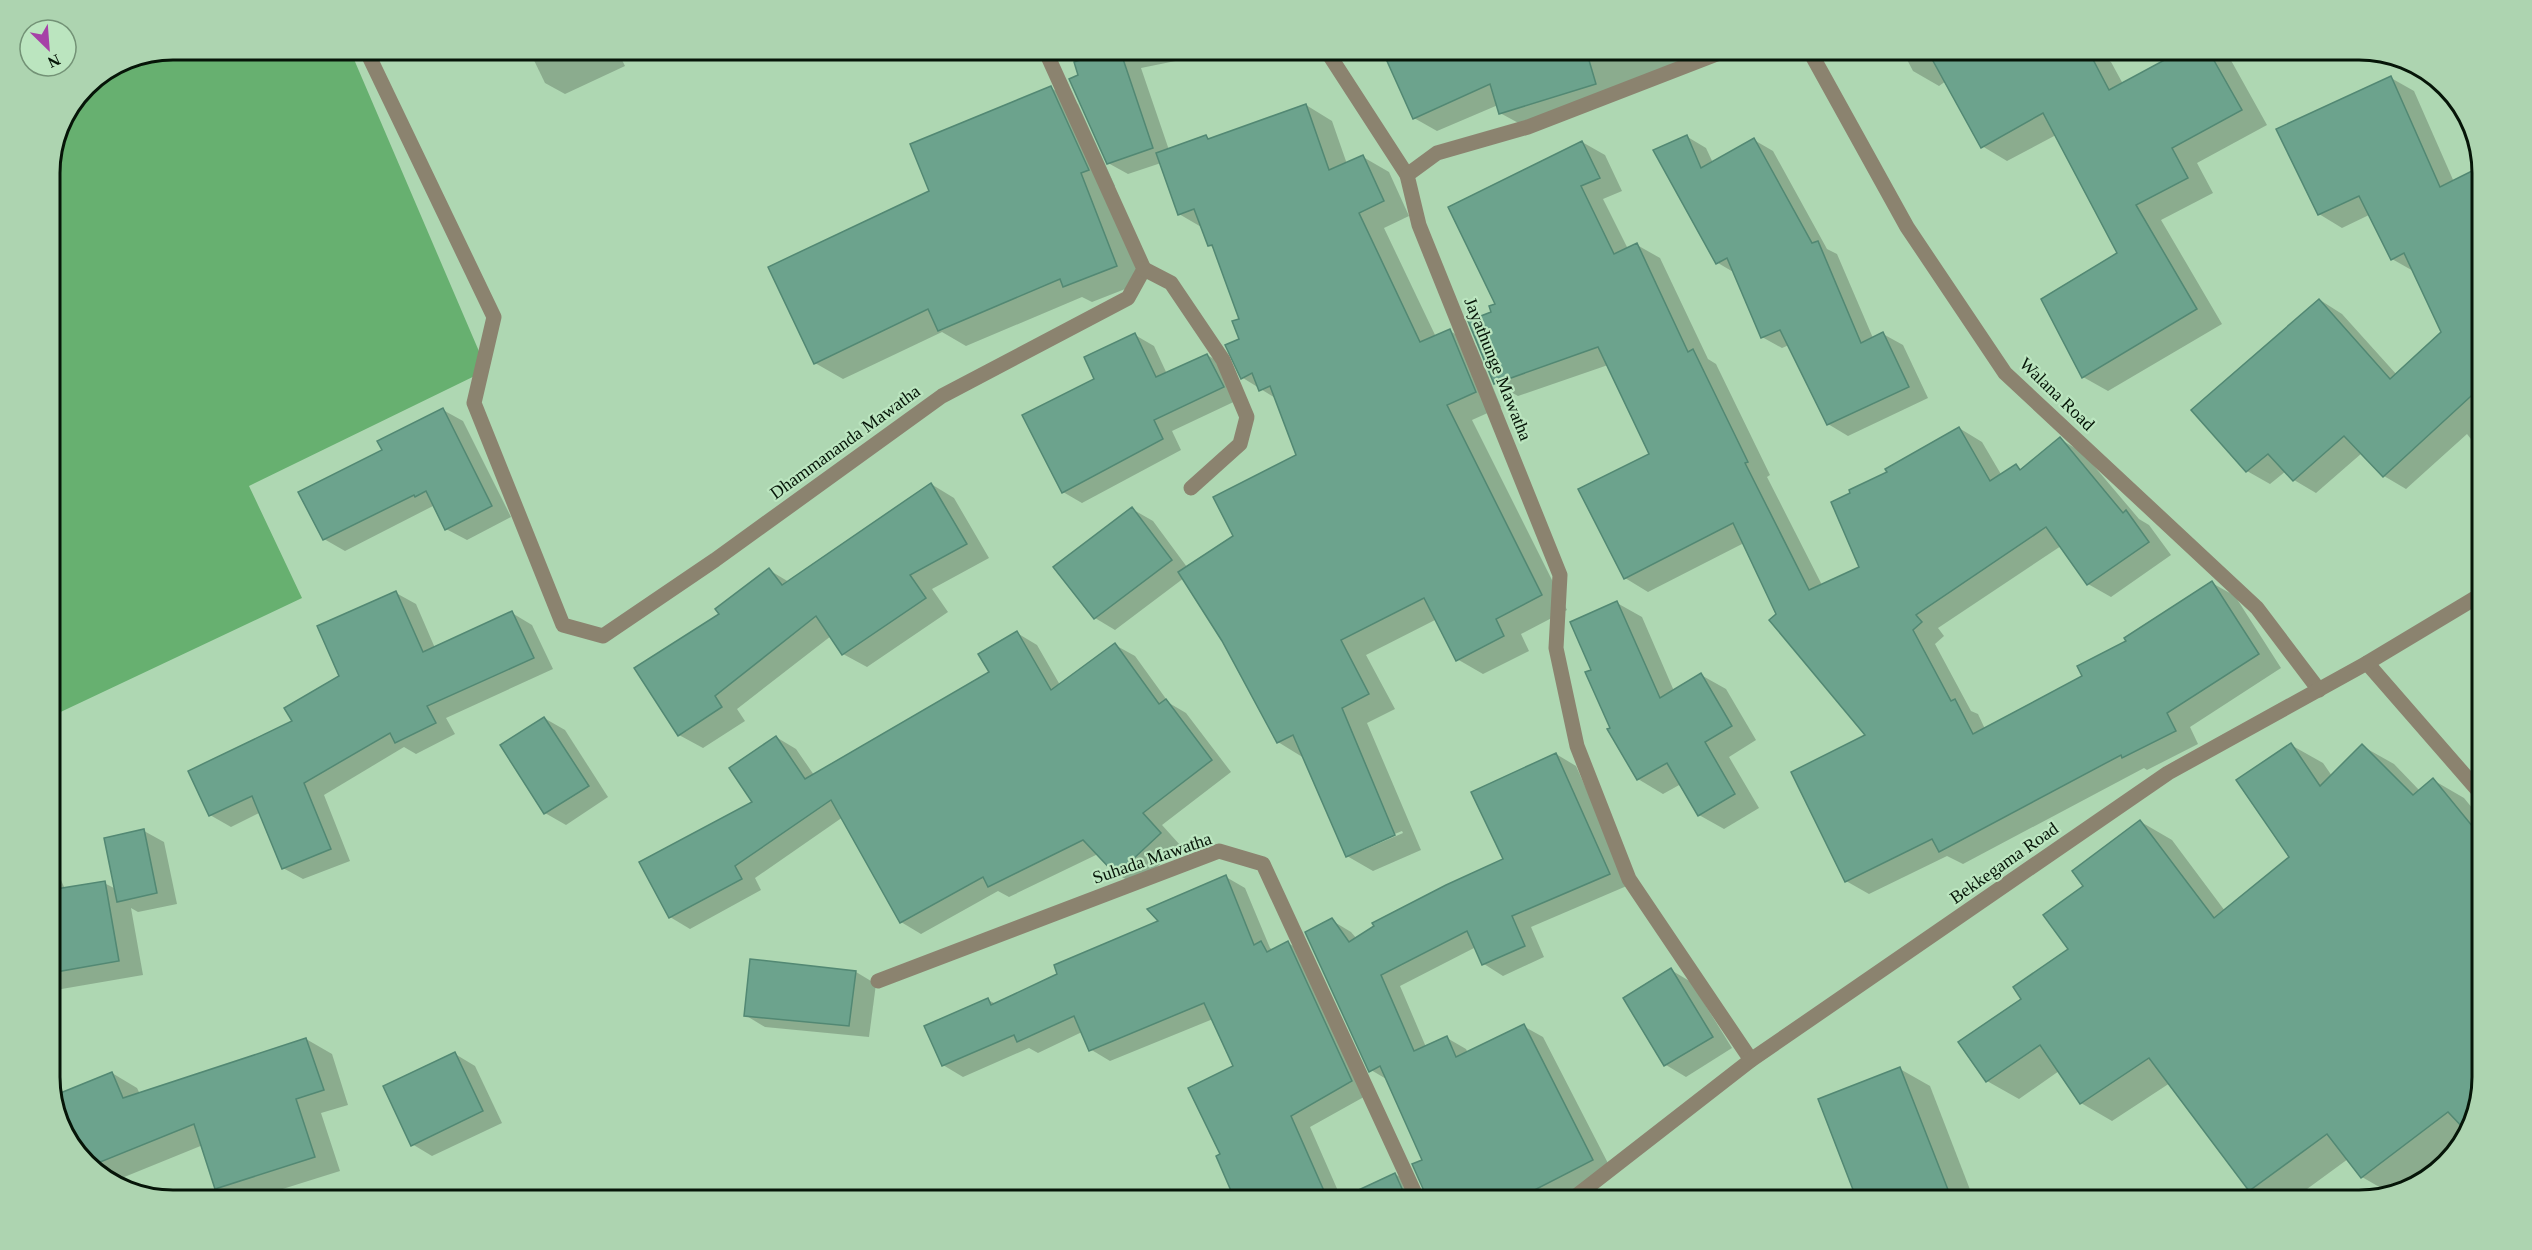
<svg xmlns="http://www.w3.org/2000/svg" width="2532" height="1250" font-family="'Times New Roman',serif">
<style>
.green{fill:#67b070}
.shadow{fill:#0003;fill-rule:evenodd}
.building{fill:#6ca38d;stroke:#528873;stroke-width:1.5}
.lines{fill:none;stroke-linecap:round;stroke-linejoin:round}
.minor{stroke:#8b836f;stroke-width:15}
.labels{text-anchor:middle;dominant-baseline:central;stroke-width:4.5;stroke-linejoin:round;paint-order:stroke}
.street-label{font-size:18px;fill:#061508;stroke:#bbe5bf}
.rim{fill:none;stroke:#061508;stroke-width:3}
</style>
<rect width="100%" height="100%" fill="#aed7b2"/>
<!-- green -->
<path class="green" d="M173 50H350L487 370 249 486 302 598 50 717V165L59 125 86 85 126 59Z"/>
<!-- shadow -->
<g class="shadow">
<path d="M529 50H617L625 66 565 94 545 83Z"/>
<path d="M1115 50H1209L1210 54 1141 68 1169 150 1206 137 1211 139 1306 105 1332 121 1347 164 1363 157 1389 172 1409 216 1384 228 1436 337 1450 331 1476 346 1501 407 1472 420 1567 610 1521 634 1529 651 1483 674 1457 659 1437 619 1366 655 1395 709 1367 723 1421 850 1373 871 1347 856 1304 758 1278 742 1224 640 1184 578 1115 630 1095 618 1132 509 1153 521 1187 567 1235 536 1298 455 1277 399 1243 378 1241 319 1214 248 1209 245 1203 228 1179 214 1161 163 1128 174 1108 163 1076 63ZM1402 831 1403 833 1361 851V848Z"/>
<path d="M1390 50H1695L1699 63 1524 126 1500 113 1498 105 1437 131 1414 118Z"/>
<path d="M1902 50H2089L2111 62 2123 84 2186 50H2218L2228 55 2267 125 2197 163 2213 193 2161 220 2222 324 2108 391 2083 377 2119 253 2056 135 2007 161 1982 146 1946 81 1939 86 1913 71Z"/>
<path d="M2391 78 2414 91 2454 182 2482 168V453L2467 434 2406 489 2384 476 2362 453 2316 493 2294 480 2286 471 2270 484 2247 471 2193 411 2320 300 2342 314 2397 375 2443 333 2415 272 2392 259 2369 215 2342 228 2319 214Z"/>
<path d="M1051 88 1078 104 1115 186 1108 188 1143 282 1092 302 1082 297 966 346 942 332 843 379 815 363 931 192Z"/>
<path d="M1686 136 1706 148 1713 163 1754 140 1773 151 1827 249 1837 254 1873 338 1883 334 1903 345 1928 398 1848 436 1828 424 1789 345 1782 348 1762 337 1735 273 1718 263Z"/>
<path d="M1582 142 1605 155 1622 191 1603 199 1628 249 1637 245 1660 258 1708 359 1716 364 1770 475 1767 477 1822 585 1861 568 1889 473 1959 428 1982 442 2002 476 2016 466 2022 470 2060 439 2083 453 2139 519 2149 525 2171 555 2111 597 2088 584 2061 546 1938 628 1944 636 1935 644 1971 711 1978 714 1985 729 2084 676 2212 583 2235 596 2281 668 2190 727 2198 744 2147 770 2144 768 1963 864 1947 856 1869 894 1846 881 1868 736 1778 614 1744 543 1648 592 1625 578 1651 454 1608 365 1518 396 1495 383 1493 312Z"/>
<path d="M1135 335 1154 346 1167 374 1207 355 1226 366 1242 398 1172 431 1181 450 1082 503 1063 492Z"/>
<path d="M443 410 463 421 511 517 467 540 446 529 433 506 345 551 324 539 300 493 384 450Z"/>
<path d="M931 484 954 498 989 558 932 589 948 612 867 667 843 654 831 636 737 709 745 721 703 748 679 735 721 614 769 570 789 582Z"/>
<path d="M396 593 416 604 435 648 512 613 532 625 553 669 446 718 455 734 416 754 404 747 324 795 350 861 303 879 283 868 261 812 231 827 210 815 294 722 341 677Z"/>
<path d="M1617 603 1642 617 1674 691 1701 675 1726 689 1756 740 1729 757 1759 808 1724 829 1699 815 1681 784 1663 794 1638 779 1609 730 1612 729 1593 670Z"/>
<path d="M1017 633 1037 645 1060 685 1115 645 1135 656 1169 703 1186 713 1231 772 1162 825 1180 845 1137 886 1117 874 1098 854 1009 897 998 891 921 934 901 922 843 817 755 878 761 890 690 929 670 917 754 802 776 737 796 749 814 775 991 673Z"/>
<path d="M544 718 565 730 608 797 566 825 545 813Z"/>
<path d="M2291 745 2323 763 2332 776 2362 746 2394 764 2420 791 2433 780 2464 798 2482 820V1077L2470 1131 2455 1148 2405 1187 2388 1192 2362 1177 2348 1159 2292 1200H2267L2250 1190 2170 1083 2112 1121 2081 1103 2059 1071 2019 1099 1987 1081 1960 1042 2023 999 2070 950 2085 886 2141 822 2172 840 2225 911 2291 857Z"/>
<path d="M1556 754 1576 766 1629 885 1531 927 1544 957 1503 976 1484 964 1476 947 1400 986 1426 1047 1447 1038 1466 1049 1468 1053 1523 1026 1543 1037 1612 1171 1555 1200H1429L1424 1160 1388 1080 1371 1070 1331 920 1351 932 1357 939 1505 860Z"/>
<path d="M144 831 164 842 177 904 138 912 131 908 143 975 50 991V856L65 889 104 883 116 889Z"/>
<path d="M1226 877 1245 888 1270 948 1273 950 1288 943 1307 954 1371 1093 1310 1127 1342 1200 1395 1174 1414 1186 1421 1200H1237L1218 1156 1222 1155 1235 1067 1213 1019 1110 1061 1090 1049 1082 1032 1038 1053 1029 1048 963 1077 943 1065 988 1000 996 1004 1059 975 1161 921Z"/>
<path d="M1671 970 1691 982 1732 1048 1686 1077 1666 1065 1625 998Z"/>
<path d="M856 972 876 984 869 1037 765 1027 745 1015Z"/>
<path d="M306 1039 332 1054 348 1105 321 1113 340 1171 248 1200H239L217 1188 203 1145 112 1182 71 1146 54 1098 112 1073 137 1088 140 1094Z"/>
<path d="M455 1054 475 1066 502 1123 432 1156 412 1144Z"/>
<path d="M1900 1069 1930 1086 1974 1200H1859L1820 1100Z"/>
</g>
<!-- building -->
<g class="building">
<path d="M1110 50H1120L1153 148 1107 164 1069 79 1078 75 1074 62Z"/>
<path d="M1382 50H1586L1596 84 1499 114 1490 84 1413 119Z"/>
<path d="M1927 50H2088L2109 90 2183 50H2208L2242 110 2172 148 2188 178 2136 205 2197 309 2082 378 2041 299 2117 253 2043 113 1981 148Z"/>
<path d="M2391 76 2440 187 2482 166V386L2383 477 2344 436 2293 481 2268 454 2246 472 2191 410 2319 299 2390 379 2441 332 2404 253 2391 260 2359 196 2318 215 2276 129Z"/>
<path d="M1051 86 1089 170 1081 173 1117 266 1063 287 1060 279 938 331 928 309 814 364 768 267 929 191 910 144Z"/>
<path d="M1306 104 1329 170 1363 155 1384 201 1359 213 1420 342 1450 329 1476 392 1447 405 1542 595 1496 619 1504 636 1456 661 1424 598 1341 640 1369 694 1342 708 1395 835 1346 857 1293 735 1277 743 1222 641 1178 572 1233 536 1213 497 1296 455 1270 386 1259 391 1252 373 1241 379 1225 345 1239 339 1232 321 1239 319 1212 245 1208 246 1194 209 1178 215 1156 153 1206 135 1208 139Z"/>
<path d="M1687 135 1701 168 1754 138 1812 243 1818 241 1861 343 1883 332 1909 387 1827 425 1780 330 1761 338 1727 258 1716 264 1653 150Z"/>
<path d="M1582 141 1600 178 1581 186 1614 254 1637 243 1688 352 1693 349 1748 462 1745 463 1809 590 1859 567 1831 502 1850 493 1849 490 1887 472 1885 469 1959 427 1990 481 2016 464 2020 470 2060 437 2123 513 2126 510 2149 542 2087 585 2046 527 1916 615 1922 622 1913 630 1951 701 1955 699 1973 734 2082 676 2077 666 2126 641 2124 638 2212 581 2259 654 2167 713 2176 731 2122 758 2121 755 1939 852 1932 839 1845 882 1791 772 1865 735 1769 620 1776 614 1733 523 1624 579 1578 489 1649 454 1598 347 1494 384 1468 321 1491 312 1489 306 1495 304 1448 207Z"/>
<path d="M1135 333 1156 377 1207 354 1224 387 1154 420 1163 439 1062 493 1022 415 1094 379 1084 357Z"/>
<path d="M443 408 492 506 445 530 426 491 415 497 414 495 323 540 298 492 382 450 377 441Z"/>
<path d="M931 483 967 544 910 575 926 598 842 655 816 616 715 696 722 707 678 736 634 668 719 614 715 609 769 568 782 585Z"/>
<path d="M1132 507 1172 560 1094 619 1053 567Z"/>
<path d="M396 591 423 652 512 611 534 658 427 706 436 723 395 743 390 733 304 783 331 849 282 869 252 796 209 816 188 771 292 721 284 708 339 676 317 626Z"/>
<path d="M1617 601 1660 698 1701 673 1732 726 1705 742 1735 794 1698 816 1667 763 1637 780 1607 729 1610 728 1585 672 1591 670 1570 622Z"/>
<path d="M1017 631 1051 690 1115 643 1159 704 1166 699 1212 760 1143 813 1161 833 1116 875 1083 840 988 887 983 877 900 923 831 800 735 866 742 879 669 918 639 862 752 802 729 768 776 736 805 779 989 672 978 654Z"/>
<path d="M544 717 589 786 544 814 500 745Z"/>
<path d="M2291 743 2320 786 2362 744 2413 795 2433 778 2482 838V1077L2468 1133 2448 1112 2361 1178 2327 1134 2249 1191 2149 1058 2080 1104 2040 1045 1986 1082 1958 1042 2021 999 2013 987 2068 949 2043 915 2083 886 2072 871 2140 820 2214 918 2289 857 2236 780Z"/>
<path d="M1556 753 1610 874 1512 916 1525 946 1482 965 1467 931 1381 975 1414 1051 1447 1036 1456 1057 1524 1024 1593 1160 1515 1200H1428L1412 1164 1422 1160 1380 1066 1369 1072 1305 932 1332 918 1349 942 1374 926 1372 923 1446 885 1503 859 1471 792Z"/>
<path d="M144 829 157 893 117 902 104 838Z"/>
<path d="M1226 875 1254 945 1261 941 1267 952 1288 941 1352 1081 1291 1116 1328 1200H1235L1216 1156 1220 1154 1188 1088 1233 1066 1204 1003 1089 1051 1074 1016 1017 1042 1014 1035 942 1066 924 1026 988 998 991 1005 1057 974 1054 965 1158 921 1147 909Z"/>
<path d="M105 881 119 961 50 973V890Z"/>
<path d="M750 959 856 971 849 1026 744 1016Z"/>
<path d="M1671 968 1713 1037 1664 1066 1623 998Z"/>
<path d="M306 1038 324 1090 296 1099 315 1157 215 1189 194 1124 93 1165 71 1146 53 1096 112 1072 123 1098Z"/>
<path d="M455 1052 483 1111 411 1146 383 1086Z"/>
<path d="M1900 1067 1952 1200H1857L1818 1099Z"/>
<path d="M1395 1173 1407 1200H1337Z"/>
</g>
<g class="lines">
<!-- minor -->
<g class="minor">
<path d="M366 50 494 317 474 403 563 625 603 636 715 560 942 396 1128 298 1144 269 1045 50"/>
<path d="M1326 50 1407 175"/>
<path d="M1727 50 1528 127 1437 153 1407 175 1419 225 1560 575 1556 648 1577 746 1629 879 1751 1060"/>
<path d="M1809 50 1907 227 2005 373 2257 608 2319 690"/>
<path d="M1144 269 1171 283 1223 360 1247 417 1240 444 1191 488"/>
<path d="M2367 663 2482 795"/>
<path d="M878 981 1219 851 1263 864 1418 1200"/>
<path d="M1571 1200 1751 1060 2168 773 2367 663 2482 594"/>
</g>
</g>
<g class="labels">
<!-- street labels -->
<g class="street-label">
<text transform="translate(1498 369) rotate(68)">Jayathunge Mawatha</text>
<text transform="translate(2057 394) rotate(44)">Walana Road</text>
<text transform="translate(845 442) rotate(-36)">Dhammananda Mawatha</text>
<text transform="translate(1152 858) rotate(-19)">Suhada Mawatha</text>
<text transform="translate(2004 863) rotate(-35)">Bekkegama Road</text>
</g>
</g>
<!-- crop -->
<path d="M0 0H2532V1250H0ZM173 60H2359A113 113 0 0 1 2472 173V1077A113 113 0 0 1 2359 1190H173A113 113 0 0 1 60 1077V173A113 113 0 0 1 173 60Z" fill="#add4b0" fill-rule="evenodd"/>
<path class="rim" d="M173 60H2359A113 113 0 0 1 2472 173V1077A113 113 0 0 1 2359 1190H173A113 113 0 0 1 60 1077V173A113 113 0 0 1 173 60Z"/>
<!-- north arrow -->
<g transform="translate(48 48) rotate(155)"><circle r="28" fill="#bbe5bf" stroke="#739276" stroke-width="1.5"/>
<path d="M0-4.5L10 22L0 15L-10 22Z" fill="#a642a7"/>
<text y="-9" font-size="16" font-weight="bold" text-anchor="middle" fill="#061508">N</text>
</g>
</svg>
